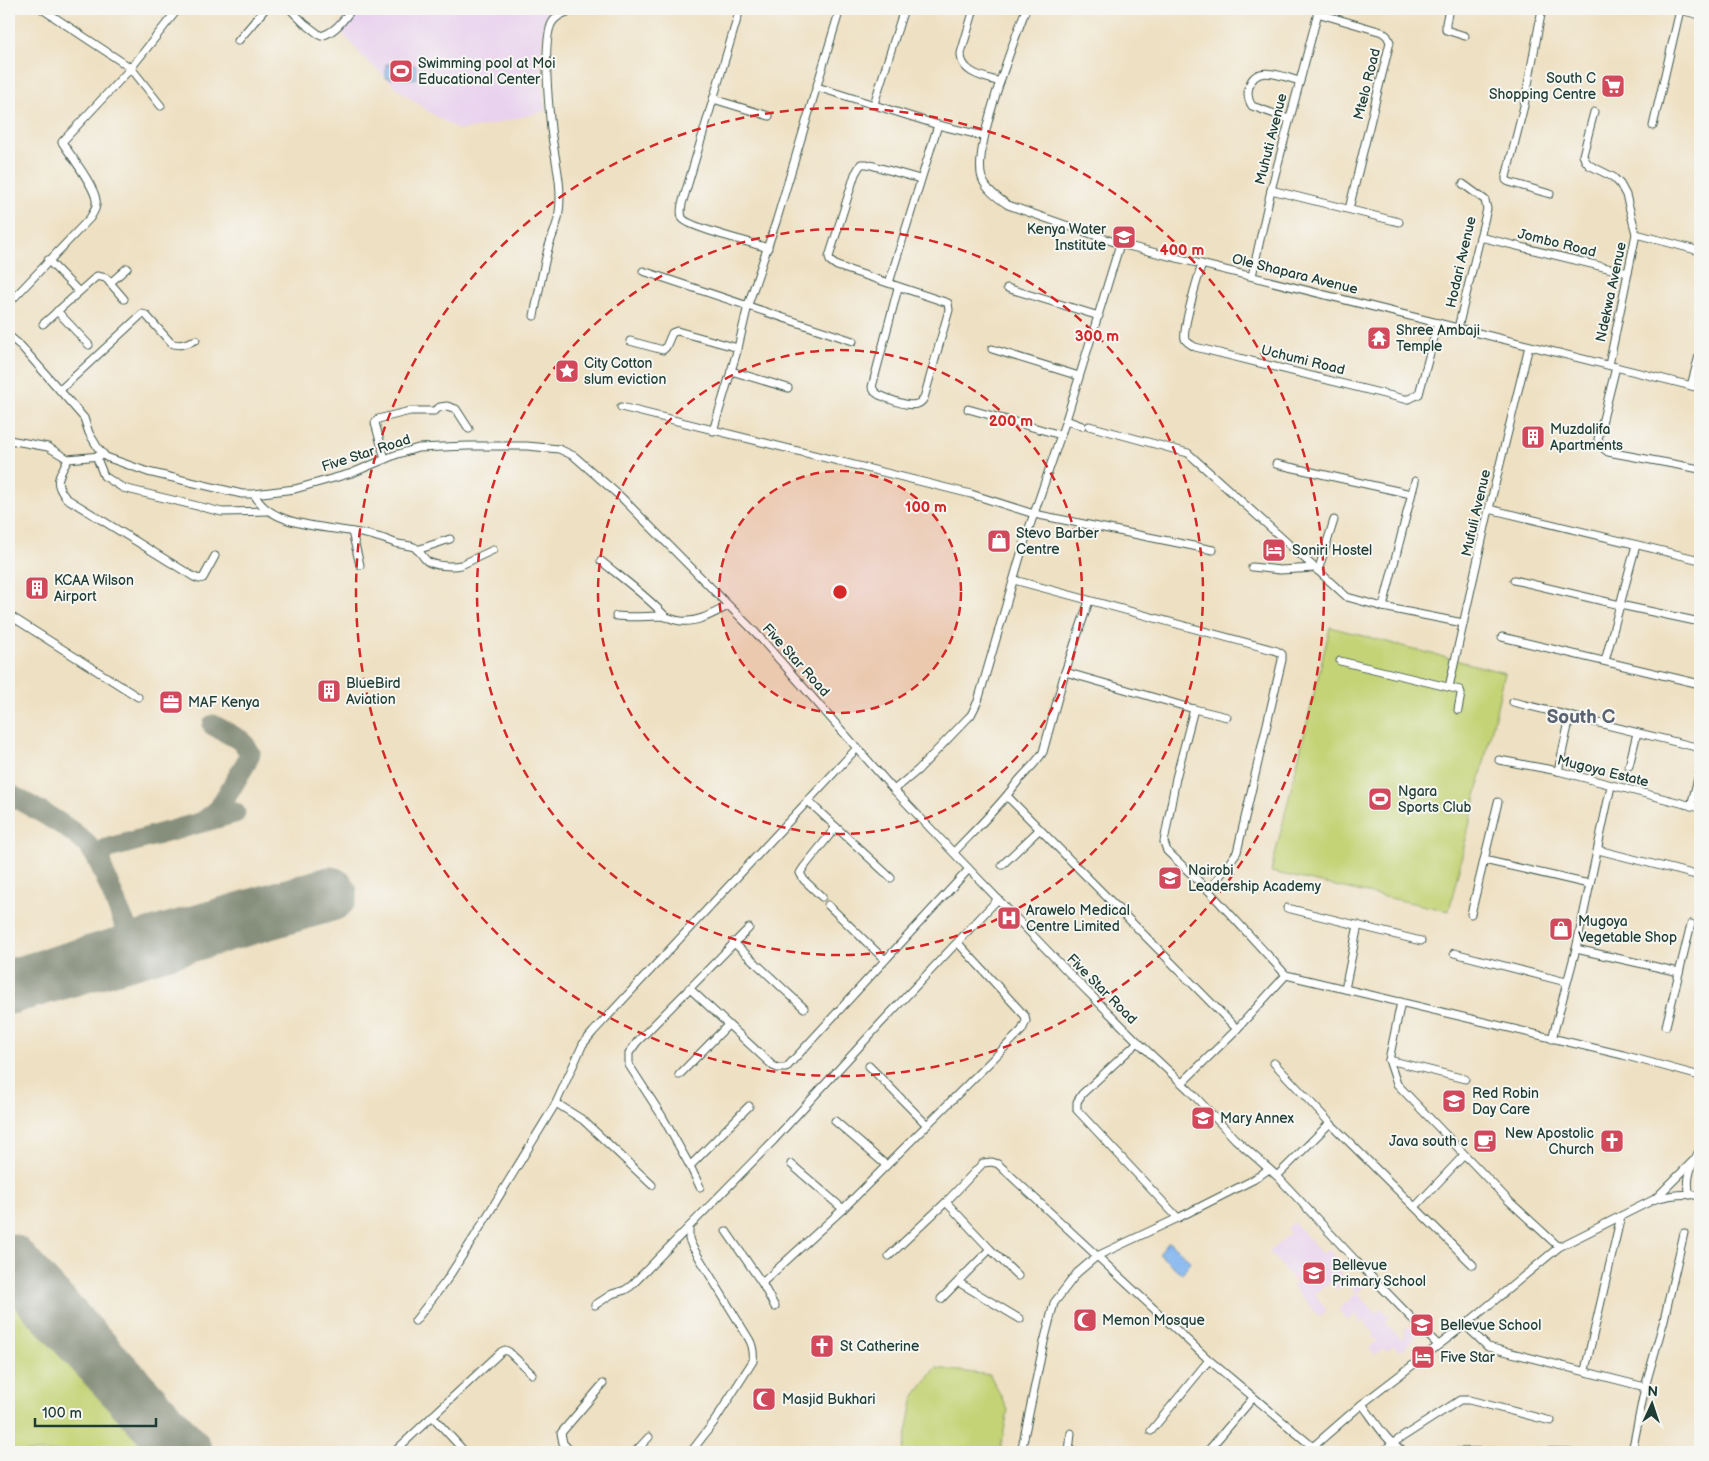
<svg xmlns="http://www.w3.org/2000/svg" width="1709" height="1461" font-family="'Balsamiq Sans',sans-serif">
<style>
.built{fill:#e9d2ee}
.green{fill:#c3d375;stroke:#718854}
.water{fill:#82b5ef;stroke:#507992}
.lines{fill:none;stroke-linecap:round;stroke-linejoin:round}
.taxiway{stroke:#868e7b;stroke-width:21}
.runway{stroke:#868e7b;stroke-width:55}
.street-casing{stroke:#3e5549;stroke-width:9}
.street{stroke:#fff;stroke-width:7}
.ring{fill:none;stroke:#d62828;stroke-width:2.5;stroke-dasharray:9 6}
.labels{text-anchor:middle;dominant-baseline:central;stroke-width:4;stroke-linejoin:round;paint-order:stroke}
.poi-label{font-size:14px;fill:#1f3d34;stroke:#f6f6f2;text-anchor:start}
.street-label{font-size:14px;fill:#1f3d34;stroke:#f6f6f2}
.district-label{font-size:19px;font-weight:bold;fill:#5a6371;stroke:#f6f6f2}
.centre{fill:#d62828;stroke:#f6f6f2;stroke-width:2.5}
.ring-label{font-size:15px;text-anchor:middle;font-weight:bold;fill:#d62828;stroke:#f6f6f2;stroke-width:4;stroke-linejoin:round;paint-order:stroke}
</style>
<rect width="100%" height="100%" fill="#f6f6f2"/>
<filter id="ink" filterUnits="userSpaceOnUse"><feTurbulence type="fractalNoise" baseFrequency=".02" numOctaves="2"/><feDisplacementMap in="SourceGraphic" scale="10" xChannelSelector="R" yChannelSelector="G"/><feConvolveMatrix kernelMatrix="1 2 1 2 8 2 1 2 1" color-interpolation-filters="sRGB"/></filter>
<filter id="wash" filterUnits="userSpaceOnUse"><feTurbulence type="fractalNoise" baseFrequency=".0096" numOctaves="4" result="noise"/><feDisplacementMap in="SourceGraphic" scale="20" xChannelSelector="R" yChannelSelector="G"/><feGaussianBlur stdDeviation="1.12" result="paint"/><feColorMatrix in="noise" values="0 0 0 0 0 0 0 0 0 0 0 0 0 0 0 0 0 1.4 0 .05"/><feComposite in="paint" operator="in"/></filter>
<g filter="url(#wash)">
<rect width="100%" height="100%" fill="#eee0c2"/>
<!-- built -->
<g class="built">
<path d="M354 9H548L545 15 540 60 545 111 482 127 459 130 429 112 403 93 363 57 337 27Z"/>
<path d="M1294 1222 1322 1254 1329 1249 1338 1259 1333 1264 1348 1282 1337 1290 1331 1282 1315 1294 1327 1311 1319 1317 1292 1286 1296 1282 1269 1252 1290 1233 1287 1229Z"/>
<path d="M1359 1279 1366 1285 1358 1293 1376 1313 1381 1308 1390 1317 1385 1322 1401 1339 1406 1334 1403 1331 1409 1326 1418 1335 1400 1352 1393 1345 1387 1351 1383 1348 1375 1355 1369 1349 1378 1340 1377 1339 1375 1340 1372 1337 1375 1334 1363 1321 1359 1324 1357 1322 1360 1319 1355 1314 1348 1321 1338 1310 1357 1293 1351 1287Z"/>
</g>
<!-- green -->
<g class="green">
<path d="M1330 627 1505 673 1449 911 1271 872Z"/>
<path d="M9 1290 140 1434V1444L134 1452H9Z"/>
<path d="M936 1368 990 1375 1008 1410 1000 1452H903L914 1397Z"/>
</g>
<!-- water -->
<g class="water">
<path d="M386 64 416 65V79L386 78Z"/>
<path d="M1169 1242 1191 1261 1182 1274 1159 1254Z"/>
</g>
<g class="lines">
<!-- taxiway -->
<g class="taxiway">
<path d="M9 794C33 808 81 831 95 855 108 875 122 931 139 944 142 946 146 946 150 946"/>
<path d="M204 821 218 810 246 763 250 753 242 741 213 725"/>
<path d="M101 865 102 853 106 849 235 813"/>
<path d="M111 957C123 946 125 937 124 921"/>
<path d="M146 1452 170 1437"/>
</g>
<!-- runway -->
<g class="runway">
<path d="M9 987 330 894"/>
<path d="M9 1261 185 1452"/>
</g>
</g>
</g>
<g filter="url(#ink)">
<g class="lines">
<!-- street casing -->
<g class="street-casing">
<g id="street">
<path d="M42 9 131 68 161 106"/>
<path d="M290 9 304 23 321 36C336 32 343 20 352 9"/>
<path d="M740 9 682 204C681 209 680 215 683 219 691 228 753 243 768 248"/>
<path d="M974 9 961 53C960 73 984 77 1000 82"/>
<path d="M1026 9C1014 41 972 149 982 178 986 190 998 198 1008 205L1120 244 1700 388"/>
<path d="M1449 9 1446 23V30L1465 36"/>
<path d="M1542 9 1524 106 1506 177V180L1509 182 1550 194"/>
<path d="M1676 9 1700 15"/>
<path d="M1317 13 1382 32 1387 36 1390 42 1349 209"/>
<path d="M238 41 265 9"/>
<path d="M817 87 938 125 984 136"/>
<path d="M713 99 769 116"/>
<path d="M874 104 904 9"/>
<path d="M1594 112 1583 155 1585 160 1589 165 1613 177 1620 184 1626 195 1636 234 1609 365"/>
<path d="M1289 119 1252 106C1248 100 1247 94 1249 87 1255 63 1283 77 1300 81"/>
<path d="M1653 126 1680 10"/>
<path d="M1271 190 1399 222"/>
<path d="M1636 234 1700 251"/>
<path d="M1480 237 1628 273"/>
<path d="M48 260 78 291"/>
<path d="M1202 264C1198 277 1182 330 1185 339 1187 343 1192 345 1195 347L1404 399H1409L1419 394 1438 323"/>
<path d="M643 271 853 341"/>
<path d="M1252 276 1271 190 1319 9"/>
<path d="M110 283 127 268"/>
<path d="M889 283 938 125"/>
<path d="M898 288 872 387 875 392 879 395C890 399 917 413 924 398L949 310 948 303 837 266 830 261 829 257 855 174 861 164H867L920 179"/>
<path d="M1007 288 1099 316"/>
<path d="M9 303 90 218C94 212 97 207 96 200 94 185 71 156 62 142L131 68 178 9"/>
<path d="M57 311 89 345"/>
<path d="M534 316C538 295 542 274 547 253 550 239 558 226 559 212 563 184 554 157 551 129 549 109 541 33 554 20 560 13 570 11 578 9"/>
<path d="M43 324 97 276 106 278 124 299"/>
<path d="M1458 328 1487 209 1485 200 1463 184"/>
<path d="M9 336 21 346 84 418 89 433 98 448 106 457 148 472 242 494H254L295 489 352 473 395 455 418 448 468 446H527L559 449 574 456 622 498 755 632 894 790 969 869 1068 972 1138 1042 1189 1090 1235 1139 1277 1176 1357 1262 1438 1345"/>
<path d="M630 341 663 350 666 347 672 333 677 331 738 348"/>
<path d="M992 349 1079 376"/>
<path d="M1616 367 1598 439 1603 448 1608 452 1700 469"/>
<path d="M731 371 788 388"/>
<path d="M1691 386 1700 352"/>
<path d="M60 390 142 314 146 315 171 343C180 347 187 343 196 340"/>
<path d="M621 407 971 494 1034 514 1213 550"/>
<path d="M968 409 1061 435"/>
<path d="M1066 420 1082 426"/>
<path d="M1089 426 1188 453 1347 597 1383 607 1463 623"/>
<path d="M713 431 738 348 748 305 776 222 840 9"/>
<path d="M9 440 48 447 68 459 100 456"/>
<path d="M96 456 104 476 123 488 222 512 268 511"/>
<path d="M68 459C60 476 52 481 66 498L194 577 199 579 203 578 215 556"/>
<path d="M385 459 375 423 378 419 410 411H434L440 407 447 406 456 409 469 429"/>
<path d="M1276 464 1411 494"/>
<path d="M254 494C273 532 341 525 377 537 383 538 389 541 395 543 401 545 408 545 414 547 420 550 422 557 427 561 434 566 452 567 461 565L493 550"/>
<path d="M1489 509 1700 560"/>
<path d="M352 532 360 565"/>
<path d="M417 550 450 539"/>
<path d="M601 561C623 579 647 596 666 617"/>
<path d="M1252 567 1280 570 1315 568"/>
<path d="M1318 571 1334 520"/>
<path d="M1014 580 1277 651 1282 654V660L1237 852 1217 880 1208 890 1286 975 1623 1055 1700 1076"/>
<path d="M1514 580 1620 605 1700 622"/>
<path d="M1383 607 1415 481"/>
<path d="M9 615 138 697"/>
<path d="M616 616C632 618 647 616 662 616 669 617 675 621 681 621 698 623 714 613 728 606"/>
<path d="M1502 637 1700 684"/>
<path d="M1340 661 1460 690 1461 694 1458 710"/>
<path d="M1605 661 1636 545"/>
<path d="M1065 672 1194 709 1227 717"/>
<path d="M1449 687 1489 509 1529 346"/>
<path d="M1513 702 1700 748"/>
<path d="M1194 709 1176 778 1164 842 1167 851 1208 890"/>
<path d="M1499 760 1558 771 1700 808"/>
<path d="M1629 766 1637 733"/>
<path d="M1558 771 1570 717"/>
<path d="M894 790 918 770 966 720 971 715 978 701 1025 540 1066 420 1120 244"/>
<path d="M1007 796 1237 1029"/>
<path d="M808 801 891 878"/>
<path d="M1691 806 1700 770"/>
<path d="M1598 850 1700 876"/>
<path d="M954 852C975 830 997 809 1015 785 1024 773 1035 765 1043 752L1065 672 1089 601"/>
<path d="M1484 860 1589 884"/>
<path d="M1002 865 1040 829"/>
<path d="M822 897 804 880 800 873 804 867 836 827"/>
<path d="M828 905 885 960"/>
<path d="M1287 908 1421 941"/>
<path d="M1471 914 1498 802"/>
<path d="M733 942 804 1008"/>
<path d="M1576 949 1679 972"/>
<path d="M1454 953 1566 982"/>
<path d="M689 988 773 1066 778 1068H786L969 869"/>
<path d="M1345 989 1358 925"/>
<path d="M1401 1002 1389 1060 1397 1084 1509 1201 1559 1247"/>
<path d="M1666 1026 1691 924"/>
<path d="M1552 1039 1576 949 1611 786"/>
<path d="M1138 1042 1082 1094 1077 1102V1110L1178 1218"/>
<path d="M1389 1060 1465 1079"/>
<path d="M1274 1063 1330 1123 1473 1265"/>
<path d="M869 1066 927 1125"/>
<path d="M679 1075 728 1025"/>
<path d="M1182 1083 1237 1029 1286 975"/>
<path d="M556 1103 583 1120 652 1185"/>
<path d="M835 1121 886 1165"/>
<path d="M791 1164 843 1209"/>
<path d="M690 1166 662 1116 629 1065V1053L637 1042 749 928"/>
<path d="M1277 1176 1330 1123"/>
<path d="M700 1187 690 1166 749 1106"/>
<path d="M1690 1195C1685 1178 1692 1164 1700 1149"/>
<path d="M1655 1199 1693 1161"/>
<path d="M946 1202 990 1249 1018 1276"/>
<path d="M1415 1207 1464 1155"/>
<path d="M689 1227V1239L692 1246 749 1339C753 1346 754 1352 753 1361L714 1422 691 1452"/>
<path d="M726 1231 762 1283 775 1307"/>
<path d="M889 1256 946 1202 983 1163 992 1162 998 1164 1209 1360 1313 1447"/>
<path d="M958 1282 1020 1319"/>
<path d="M762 1283 843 1209 1022 1030 1026 1021 1025 1016 958 943"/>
<path d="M941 1299 990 1249"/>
<path d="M595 1305 612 1294 625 1290 631 1286 774 1140 881 1023 998 899"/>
<path d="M415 1321 446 1281 473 1239 556 1103 583 1044 593 1032 857 748"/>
<path d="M1465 1325 1488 1347 1645 1387"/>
<path d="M1585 1370 1621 1216"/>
<path d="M1362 1404C1372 1417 1389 1446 1405 1452"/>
<path d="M432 1416 465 1452"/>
<path d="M1151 1431 1209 1360"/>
<path d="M394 1452 501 1352 505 1350 509 1352 532 1374"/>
<path d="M571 1452 563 1443 561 1433 603 1384"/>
<path d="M635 1452 649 1437"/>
<path d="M1021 1452 1044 1342 1054 1303 1077 1273 1097 1256 1178 1218 1253 1180 1269 1169"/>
<path d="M1069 1452 1071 1433"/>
<path d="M1207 1452 1253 1398"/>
<path d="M1307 1452 1362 1404 1465 1325 1559 1247 1655 1199C1670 1195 1685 1193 1700 1196"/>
<path d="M1382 1452 1393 1443 1460 1400H1469L1551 1421"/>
<path d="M1457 1452 1514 1451 1571 1452"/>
<path d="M1632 1452 1645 1387 1664 1320 1684 1233"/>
</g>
</g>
<!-- street -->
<use href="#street" class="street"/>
</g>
</g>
<!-- distance rings -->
<circle cx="840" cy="592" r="121" fill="#d62828" fill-opacity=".12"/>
<g class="ring">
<circle cx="840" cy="592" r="121"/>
<circle cx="840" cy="592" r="242"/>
<circle cx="840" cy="592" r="363"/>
<circle cx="840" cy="592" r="484"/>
</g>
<!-- icons -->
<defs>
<g id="stadium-square" transform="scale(1.25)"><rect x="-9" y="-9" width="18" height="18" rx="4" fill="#d1495b" stroke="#f6f6f2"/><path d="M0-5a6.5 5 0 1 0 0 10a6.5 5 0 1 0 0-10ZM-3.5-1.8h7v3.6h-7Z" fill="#fff"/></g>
<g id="supermarket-square" transform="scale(1.25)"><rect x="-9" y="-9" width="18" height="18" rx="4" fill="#d1495b" stroke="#f6f6f2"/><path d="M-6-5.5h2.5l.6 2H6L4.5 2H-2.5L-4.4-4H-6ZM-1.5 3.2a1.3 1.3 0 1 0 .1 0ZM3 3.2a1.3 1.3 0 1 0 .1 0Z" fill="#fff"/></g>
<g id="university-square" transform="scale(1.25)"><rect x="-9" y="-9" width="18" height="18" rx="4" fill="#d1495b" stroke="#f6f6f2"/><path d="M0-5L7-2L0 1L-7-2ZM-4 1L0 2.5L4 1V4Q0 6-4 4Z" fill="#fff"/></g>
<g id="temple-square" transform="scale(1.25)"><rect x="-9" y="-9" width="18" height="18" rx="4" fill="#d1495b" stroke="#f6f6f2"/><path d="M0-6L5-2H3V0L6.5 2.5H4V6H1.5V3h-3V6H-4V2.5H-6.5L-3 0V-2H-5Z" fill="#fff"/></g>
<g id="sight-square" transform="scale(1.25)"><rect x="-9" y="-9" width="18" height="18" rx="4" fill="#d1495b" stroke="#f6f6f2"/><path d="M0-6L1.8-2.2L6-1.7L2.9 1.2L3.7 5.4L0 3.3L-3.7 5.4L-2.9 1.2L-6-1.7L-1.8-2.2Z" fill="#fff"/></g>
<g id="building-square" transform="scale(1.25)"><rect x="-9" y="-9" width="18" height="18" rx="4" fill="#d1495b" stroke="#f6f6f2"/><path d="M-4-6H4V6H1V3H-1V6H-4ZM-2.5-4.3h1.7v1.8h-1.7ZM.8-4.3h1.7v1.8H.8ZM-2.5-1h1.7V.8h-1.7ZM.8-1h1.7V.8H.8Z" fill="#fff"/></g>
<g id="shop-square" transform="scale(1.25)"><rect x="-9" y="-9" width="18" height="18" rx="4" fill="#d1495b" stroke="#f6f6f2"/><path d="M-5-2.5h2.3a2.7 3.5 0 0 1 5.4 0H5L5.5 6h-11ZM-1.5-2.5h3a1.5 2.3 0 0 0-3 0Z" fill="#fff"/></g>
<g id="hotel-square" transform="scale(1.25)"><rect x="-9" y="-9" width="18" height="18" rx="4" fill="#d1495b" stroke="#f6f6f2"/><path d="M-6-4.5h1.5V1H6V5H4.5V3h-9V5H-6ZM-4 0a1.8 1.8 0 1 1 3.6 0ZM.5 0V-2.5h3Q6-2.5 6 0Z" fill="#fff"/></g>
<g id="office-square" transform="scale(1.25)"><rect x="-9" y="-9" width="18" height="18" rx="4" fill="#d1495b" stroke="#f6f6f2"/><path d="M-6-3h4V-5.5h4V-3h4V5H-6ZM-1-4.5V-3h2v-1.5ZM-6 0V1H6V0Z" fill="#fff"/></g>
<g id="school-square" transform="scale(1.25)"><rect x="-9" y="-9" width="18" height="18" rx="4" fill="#d1495b" stroke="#f6f6f2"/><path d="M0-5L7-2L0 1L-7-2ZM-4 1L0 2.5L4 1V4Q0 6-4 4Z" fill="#fff"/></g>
<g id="hospital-square" transform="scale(1.25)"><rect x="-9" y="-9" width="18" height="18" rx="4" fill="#d1495b" stroke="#f6f6f2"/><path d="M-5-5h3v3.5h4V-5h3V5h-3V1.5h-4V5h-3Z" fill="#fff"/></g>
<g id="cafe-square" transform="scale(1.25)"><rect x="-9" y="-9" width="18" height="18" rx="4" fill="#d1495b" stroke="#f6f6f2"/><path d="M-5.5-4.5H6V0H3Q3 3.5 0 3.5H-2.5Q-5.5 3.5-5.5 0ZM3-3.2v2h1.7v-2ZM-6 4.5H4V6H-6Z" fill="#fff"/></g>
<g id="church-square" transform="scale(1.25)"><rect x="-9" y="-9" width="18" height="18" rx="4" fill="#d1495b" stroke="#f6f6f2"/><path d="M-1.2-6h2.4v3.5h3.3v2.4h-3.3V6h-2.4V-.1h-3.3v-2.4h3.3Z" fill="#fff"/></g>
<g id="mosque-square" transform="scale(1.25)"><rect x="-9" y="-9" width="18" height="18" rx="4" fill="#d1495b" stroke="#f6f6f2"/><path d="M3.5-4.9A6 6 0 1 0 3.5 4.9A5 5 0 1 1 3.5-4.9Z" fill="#fff"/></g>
</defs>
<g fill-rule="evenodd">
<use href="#stadium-square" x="401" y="71"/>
<use href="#supermarket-square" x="1613" y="86"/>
<use href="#university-square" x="1124" y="237"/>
<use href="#temple-square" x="1379" y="338"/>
<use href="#sight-square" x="567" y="371"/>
<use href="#building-square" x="1533" y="437"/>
<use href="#shop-square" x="999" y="541"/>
<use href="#hotel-square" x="1274" y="550"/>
<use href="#building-square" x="37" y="588"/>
<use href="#building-square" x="329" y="691"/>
<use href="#office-square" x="171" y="702"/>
<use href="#stadium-square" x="1380" y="799"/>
<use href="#school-square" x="1170" y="878"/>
<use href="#hospital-square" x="1009" y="918"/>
<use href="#shop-square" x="1561" y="929"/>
<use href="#school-square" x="1454" y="1101"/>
<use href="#school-square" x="1203" y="1118"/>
<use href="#cafe-square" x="1485" y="1141"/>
<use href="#church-square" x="1612" y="1141"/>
<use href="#school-square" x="1314" y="1273"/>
<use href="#mosque-square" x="1085" y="1320"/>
<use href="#school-square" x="1422" y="1325"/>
<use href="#church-square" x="822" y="1346"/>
<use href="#hotel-square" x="1423" y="1357"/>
<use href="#mosque-square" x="764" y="1399"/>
</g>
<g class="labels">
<!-- poi labels -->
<g class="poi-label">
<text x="418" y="63">Swimming pool at Moi<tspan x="418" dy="16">Educational Center</tspan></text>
<text x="1596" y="78" text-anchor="end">South C<tspan x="1596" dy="16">Shopping Centre</tspan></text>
<text x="1106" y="229" text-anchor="end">Kenya Water<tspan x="1106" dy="16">Institute</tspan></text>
<text x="1396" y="330">Shree Ambaji<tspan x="1396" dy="16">Temple</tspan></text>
<text x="584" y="363">City Cotton<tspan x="584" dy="16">slum eviction</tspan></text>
<text x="1550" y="429">Muzdalifa<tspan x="1550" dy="16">Apartments</tspan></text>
<text x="1016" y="533">Stevo Barber<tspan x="1016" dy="16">Centre</tspan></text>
<text x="1292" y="550">Soniri Hostel</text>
<text x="54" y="580">KCAA Wilson<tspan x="54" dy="16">Airport</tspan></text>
<text x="346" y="683">BlueBird<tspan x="346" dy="16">Aviation</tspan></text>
<text x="188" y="702">MAF Kenya</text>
<text x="1398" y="791">Ngara<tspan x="1398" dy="16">Sports Club</tspan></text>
<text x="1188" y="870">Nairobi<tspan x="1188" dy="16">Leadership Academy</tspan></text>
<text x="1026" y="910">Arawelo Medical<tspan x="1026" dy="16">Centre Limited</tspan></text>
<text x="1578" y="921">Mugoya<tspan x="1578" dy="16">Vegetable Shop</tspan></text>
<text x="1472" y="1093">Red Robin<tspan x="1472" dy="16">Day Care</tspan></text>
<text x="1220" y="1118">Mary Annex</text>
<text x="1594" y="1133" text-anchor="end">New Apostolic<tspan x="1594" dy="16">Church</tspan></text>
<text x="1468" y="1141" text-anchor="end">Java south c</text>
<text x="1332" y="1265">Bellevue<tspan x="1332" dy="16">Primary School</tspan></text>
<text x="1102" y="1320">Memon Mosque</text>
<text x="1440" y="1325">Bellevue School</text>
<text x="840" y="1346">St Catherine</text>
<text x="1440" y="1357">Five Star</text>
<text x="782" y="1399">Masjid Bukhari</text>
</g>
<!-- street labels -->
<g class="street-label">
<text transform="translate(1367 84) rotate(-76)">Mtelo Road</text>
<text transform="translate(1271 139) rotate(-76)">Muhuti Avenue</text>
<text transform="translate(1557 243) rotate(14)">Jombo Road</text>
<text transform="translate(1461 262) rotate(-77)">Hodari Avenue</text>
<text transform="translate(1295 274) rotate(14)">Ole Shapara Avenue</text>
<text transform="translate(1611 292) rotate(-78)">Ndekwa Avenue</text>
<text transform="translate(1303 360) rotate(14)">Uchumi Road</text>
<text transform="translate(366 453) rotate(-18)">Five Star Road</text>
<text transform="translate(1476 513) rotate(-77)">Mufuli Avenue</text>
<text transform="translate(796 660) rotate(48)">Five Star Road</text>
<text transform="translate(1603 771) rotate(14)">Mugoya Estate</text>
<text transform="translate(1102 989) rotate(45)">Five Star Road</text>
</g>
<!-- district labels -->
<g class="district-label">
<text x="1581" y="717">South C</text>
</g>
</g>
<circle cx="840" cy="592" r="8" class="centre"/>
<g class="ring-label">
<text x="1182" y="255">400 m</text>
<text x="1097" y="341">300 m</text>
<text x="1011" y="426">200 m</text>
<text x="926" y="512">100 m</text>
</g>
<!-- margin -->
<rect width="1709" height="1461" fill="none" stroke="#f6f6f2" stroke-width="30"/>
<!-- north arrow -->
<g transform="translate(1652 1404) rotate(3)" stroke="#f6f6f2" stroke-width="4" paint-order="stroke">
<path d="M0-4L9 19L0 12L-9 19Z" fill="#1f3d34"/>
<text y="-8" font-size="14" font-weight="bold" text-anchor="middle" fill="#1f3d34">N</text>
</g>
<!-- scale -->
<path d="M35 1418v8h121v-8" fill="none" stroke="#1f3d34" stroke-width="2.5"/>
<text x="42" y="1418" font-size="15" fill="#1f3d34" stroke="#f6f6f2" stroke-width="4" paint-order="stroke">100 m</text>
</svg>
